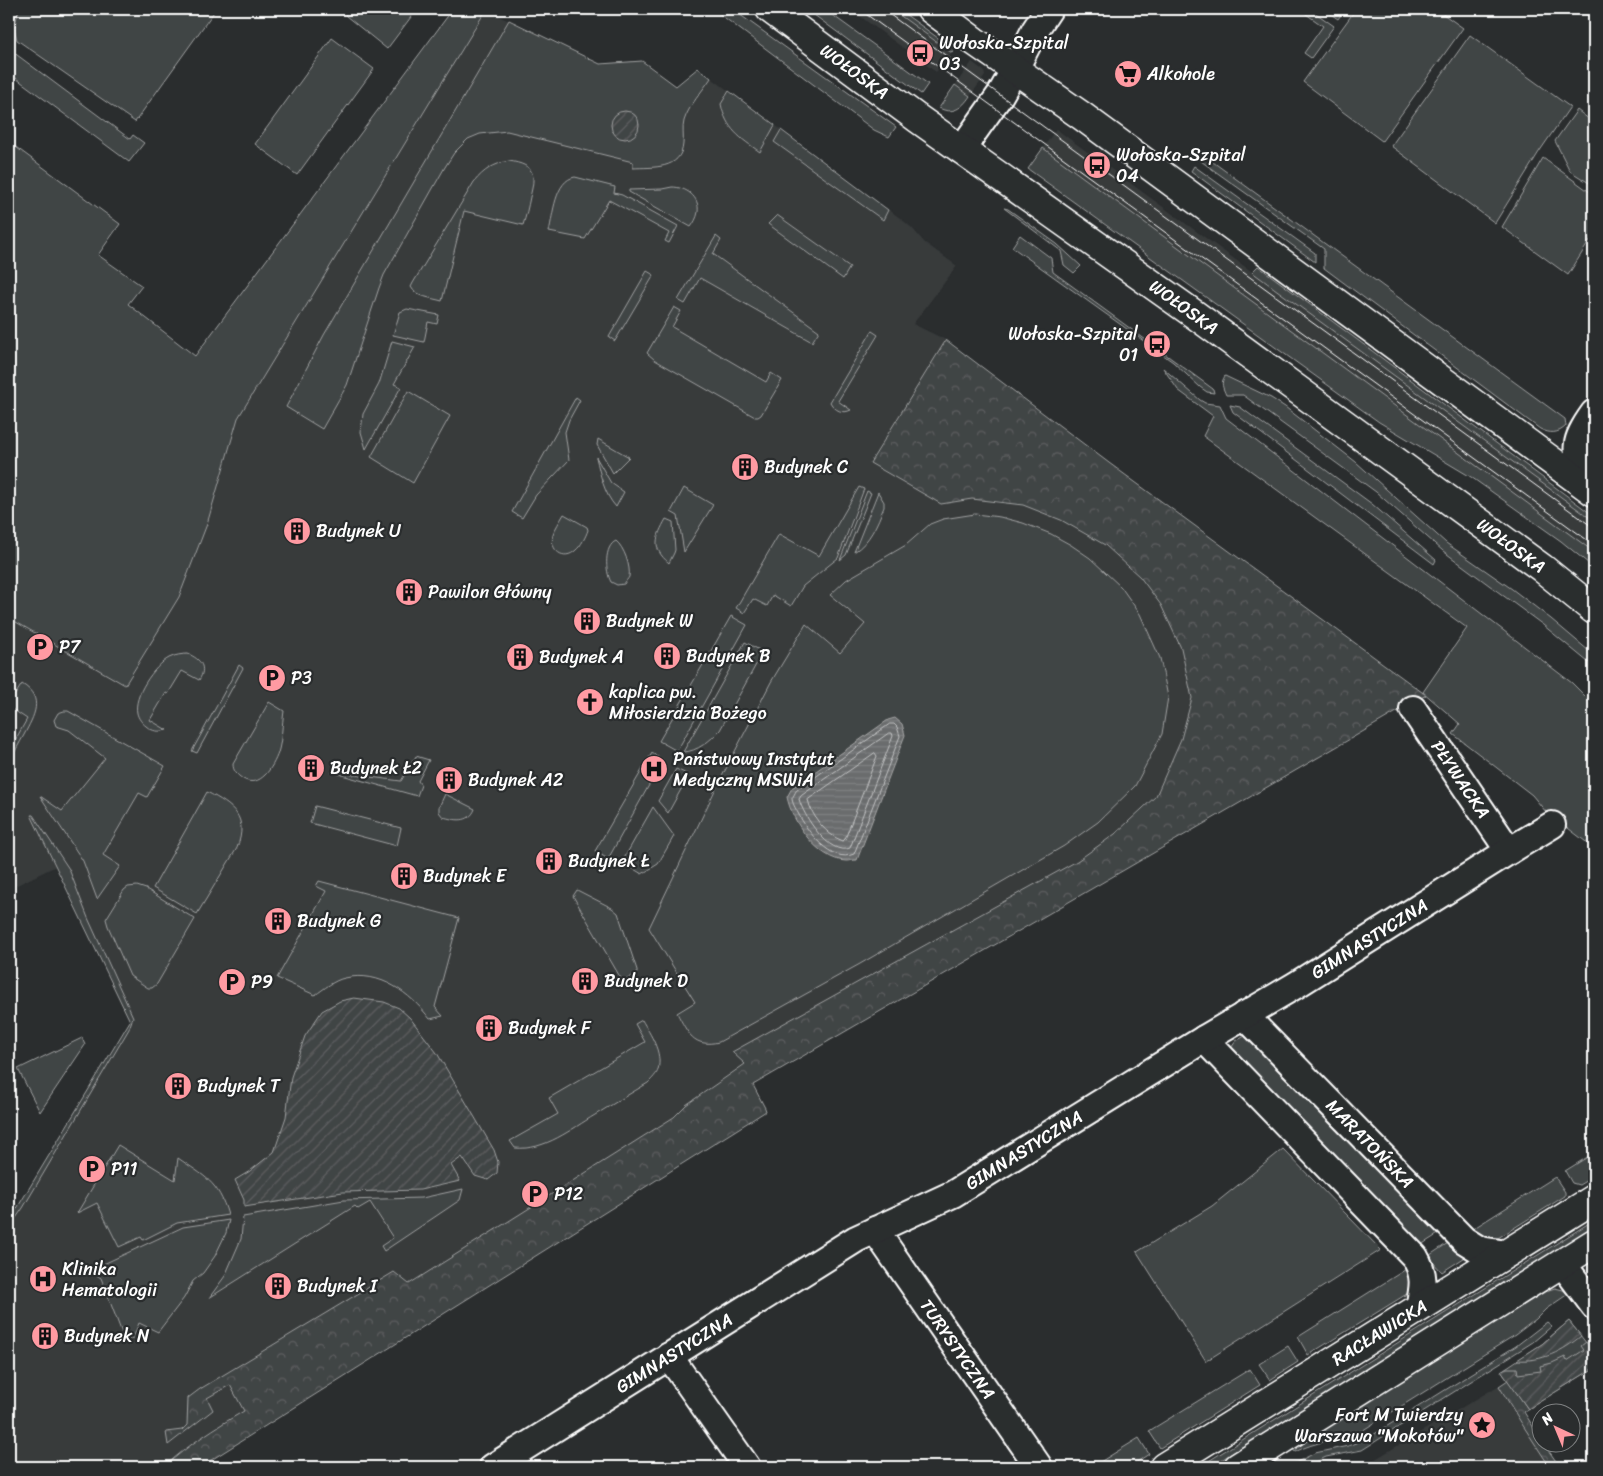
<svg xmlns="http://www.w3.org/2000/svg" width="1603" height="1476" font-family="Sriracha,sans-serif">
<style>
.built{fill:#373a3b}
.green{fill:#414445;stroke:#a0a2a2}
.forest{fill:url(#forest-crowns);stroke:#a0a2a2}
.garden{fill:url(#garden-furrows);stroke:#a0a2a2}
.water{fill:url(#water-rules);stroke:#a6a7a7}
.lines{fill:none;stroke-linecap:round;stroke-linejoin:round}
.shore{stroke:#c3c4c5;stroke-width:1}
.street-casing{stroke:#fff;stroke-width:30}
.secondary-casing{stroke:#fff;stroke-width:31}
.street{stroke:#2a2d2e;stroke-width:26}
.secondary{stroke:#2a2d2e;stroke-width:28}
.tram{stroke:#fff;stroke-width:1}
.labels{text-anchor:middle;dominant-baseline:central;stroke-width:4.5;stroke-linejoin:round;paint-order:stroke}
.poi-label{font-size:18px;fill:#fff;stroke:#2a2d2e;text-anchor:start}
.street-label{font-size:18px;fill:#fff;stroke:#2a2d2e}
</style>
<defs>
<pattern id="forest-crowns" width="20" height="18" patternUnits="userSpaceOnUse" patternTransform="scale(1.25)"><rect width="20" height="18" fill="#414445"/><path d="M2 6a3 3 0 1 1 6 0M12 15a3 3 0 1 1 6 0" fill="none" stroke="#5e6061"/></pattern>
<pattern id="garden-furrows" width="10" height="10" patternUnits="userSpaceOnUse" patternTransform="scale(1.25)"><rect width="10" height="10" fill="#414445"/><path d="M-1 1l2-2M0 10L10 0M9 11l2-2" fill="none" stroke="#5e6061"/></pattern>
<pattern id="water-rules" width="6" height="5" patternUnits="userSpaceOnUse" patternTransform="scale(1.25)"><rect width="6" height="5" fill="#6a6c6d"/><path d="M0 2.5h6" fill="none" stroke="#808283"/></pattern>
</defs>
<rect width="100%" height="100%" fill="#2a2d2e"/>
<filter id="ink" filterUnits="userSpaceOnUse"><feTurbulence type="fractalNoise" baseFrequency=".02" numOctaves="2"/><feDisplacementMap in="SourceGraphic" scale="10" xChannelSelector="R" yChannelSelector="G"/><feConvolveMatrix kernelMatrix="1 2 1 2 8 2 1 2 1" color-interpolation-filters="sRGB"/></filter>
<g filter="url(#ink)">
<!-- built -->
<g class="built">
<path d="M850 9H891L952 53 936 72Z"/>
<path d="M486 10 600 64 642 61 676 86 698 68 900 218 912 228 924 242 957 266 913 324 946 340 1109 463 1426 695 753 1085 765 1108 766 1111 763 1113 200 1467H9V1219L13 1215 130 1021 56 866 9 889V618L125 684 179 597 207 524 238 418Z"/>
<path d="M972 62 984 71 985 76 970 96 955 85Z"/>
<path d="M1056 129 1594 521V552L1043 148Z"/>
<path d="M1508 1380 1528 1409 1524 1412 1540 1438V1444H1544L1560 1467H1362Z"/>
</g>
<!-- green -->
<g class="green">
<path d="M19 9H216L135 122 17 40 14 28Z"/>
<path d="M343 9H417L387 49 346 16Z"/>
<path d="M453 9 486 10 238 418 207 524 179 597 125 685 9 618V142L120 224 98 255 142 286 128 304 195 356Z"/>
<path d="M713 9H732L896 127 889 137 874 130Z"/>
<path d="M806 9H824L928 84 921 94Z"/>
<path d="M891 9H898L949 46 951 45 956 48 952 53Z"/>
<path d="M1299 9H1310L1334 26 1311 58 1304 53 1323 26Z"/>
<path d="M1323 9H1345L1338 19Z"/>
<path d="M1356 9H1436L1463 28 1382 141 1303 82Z"/>
<path d="M509 20 600 64 642 61 676 86 698 68 711 78C703 90 688 107 684 121 682 128 684 136 683 144 681 170 653 167 633 168V162L507 131 480 134 468 139 454 153 445 167 384 275 379 288 347 385 322 429 286 407 324 335Z"/>
<path d="M1470 35 1570 107 1539 152 1495 223 1391 146Z"/>
<path d="M332 38 374 69 297 175 255 144Z"/>
<path d="M9 49 130 139 133 135 144 143 129 162 9 73Z"/>
<path d="M955 85 970 96C962 108 953 115 939 108Z"/>
<path d="M729 91 775 125 760 152C740 138 726 129 721 104Z"/>
<path d="M1577 110 1594 123V186L1570 171 1555 141Z"/>
<path d="M781 130 888 210 883 220 774 142Z"/>
<path d="M1043 148 1594 552V568L1561 541 1471 477 1379 422 1028 169Z"/>
<path d="M1202 154 1565 419 1566 426C1558 434 1550 434 1540 429L1324 268V249L1198 159Z"/>
<path d="M1543 158 1594 195V234L1568 275 1502 227Z"/>
<path d="M509 161C535 165 536 174 530 197 528 207 526 216 523 225L464 211 442 301C432 298 416 297 411 287L413 283 474 182C484 170 493 164 509 161Z"/>
<path d="M1194 166 1315 253V262L1191 171Z"/>
<path d="M575 177 615 187 614 193 622 195 678 226 669 243 665 241 669 233 609 200 585 239 549 232C553 215 555 180 575 177Z"/>
<path d="M672 187C686 187 700 197 698 212 697 218 694 223 691 227L629 192V190L662 189Z"/>
<path d="M1004 208 1008 209 1057 244 1081 266 1074 273 1064 265 1061 251Z"/>
<path d="M777 215 850 267 843 279 768 224Z"/>
<path d="M1020 235 1051 258 1053 272 1213 389 1214 393 1207 392 1200 387 1173 362 1012 247Z"/>
<path d="M716 236 721 240 713 254 819 331 812 342 700 278 685 304 678 300Z"/>
<path d="M1258 266 1594 516V521L1252 272Z"/>
<path d="M647 271 654 275 615 341 609 337Z"/>
<path d="M674 307 681 311 672 327 766 382 771 373 782 380 761 415 758 417H755L655 360 647 353Z"/>
<path d="M407 309 439 315 437 324 428 322 424 342 393 335 400 312Z"/>
<path d="M872 331 878 335 838 401 851 410C843 414 835 411 830 402Z"/>
<path d="M392 341 415 347 394 384 401 387 366 449 361 432 363 414 379 384Z"/>
<path d="M1163 368 1200 400 1205 403 1220 405 1226 418 1572 683 1594 705V848L1560 822 1551 818 1532 795 1453 734 1460 724 1423 692 1467 628 1203 436 1213 416 1178 390Z"/>
<path d="M1225 376 1271 398 1285 407 1356 462 1446 543 1512 589 1551 619 1589 651 1594 656V667L1543 625 1443 551 1376 492 1243 395H1226C1223 388 1220 383 1225 376Z"/>
<path d="M408 391 450 416 413 483 371 457Z"/>
<path d="M576 397 580 400 569 420 565 432 569 460 536 495 522 518 512 512Z"/>
<path d="M1230 405 1240 407 1244 410 1372 504 1436 560 1434 564 1233 412Z"/>
<path d="M598 439 629 457 613 473 597 445Z"/>
<path d="M596 457 611 483 624 492 616 507C604 494 600 474 596 457Z"/>
<path d="M859 487 864 489 838 558 803 586 791 606 773 595 767 606 753 599 744 613 736 608 779 534 819 556Z"/>
<path d="M684 488 713 505 684 552 678 516 671 512Z"/>
<path d="M867 491 871 493 846 555 840 560Z"/>
<path d="M878 492 884 502V507C877 524 870 542 854 552Z"/>
<path d="M564 514 587 527 588 530C586 536 581 546 576 550 564 562 549 550 553 535 555 528 560 521 564 514Z"/>
<path d="M975 514 1000 517 1023 523 1051 534 1071 545 1090 558 1121 587 1140 614 1160 658 1168 697 1162 734 1135 786 1098 822 1064 846 860 964 719 1042C693 1048 688 1033 677 1013L695 1002 649 928 717 786 771 682 806 624 840 653 865 624 830 595 846 580 906 545 930 524 943 519Z"/>
<path d="M666 519 673 522 675 550 674 553 669 563C651 548 656 537 666 519Z"/>
<path d="M616 541C624 547 631 567 629 577 628 579 625 582 624 584L617 585 611 582C605 571 604 546 616 541Z"/>
<path d="M731 616 747 625 677 751 659 741Z"/>
<path d="M745 642 763 652 720 730C711 740 697 752 683 752Z"/>
<path d="M188 654C201 659 207 668 199 680L182 671 168 694 166 693 150 720 167 730C159 732 153 732 146 726 142 723 138 718 137 713 133 696 154 666 169 658 175 655 182 654 188 654Z"/>
<path d="M239 665 243 668 197 753 192 751Z"/>
<path d="M22 684C45 698 34 716 24 735 19 744 14 753 9 763V751L27 719 9 707V704Z"/>
<path d="M269 702 284 711C282 724 282 740 278 753 273 767 260 789 243 779 237 775 233 771 233 764Z"/>
<path d="M64 711H68L165 766 147 797 139 793 103 855 120 866 97 899 83 861 40 796 62 811 105 758 69 730 56 726 54 720 58 713Z"/>
<path d="M652 753 663 760 608 859 595 851Z"/>
<path d="M416 756 429 760 418 781 421 785 417 796 331 772 401 781Z"/>
<path d="M676 769 689 775 668 813 658 801Z"/>
<path d="M207 792C233 806 249 816 237 848L197 914 153 888Z"/>
<path d="M445 794 475 809C469 824 455 820 443 817L439 812V807Z"/>
<path d="M315 806 401 828 397 846 310 823Z"/>
<path d="M653 807 674 836 658 864 642 874 622 862Z"/>
<path d="M31 815H33L69 869 88 918 133 1017 129 1029 23 1208 16 1218 9 1223V1219L13 1215 130 1021Z"/>
<path d="M319 881 459 918 435 1007 443 1016 430 1019C410 993 380 970 345 978 334 980 324 989 315 995L277 978 325 893 326 891 316 886Z"/>
<path d="M137 886 146 889 195 919 157 984 152 988H148L130 976 108 926 106 919 124 890 128 887Z"/>
<path d="M577 890 612 908 618 913 637 970V973L623 982 573 896Z"/>
<path d="M642 1020C650 1034 663 1052 658 1070 657 1074 652 1079 648 1083 631 1093 613 1104 595 1115 571 1129 545 1151 515 1148L510 1141 558 1114 549 1098 645 1042 635 1024Z"/>
<path d="M1245 1036H1258L1440 1233 1421 1245 1231 1048 1236 1041Z"/>
<path d="M82 1038 85 1045 40 1112 18 1069Z"/>
<path d="M118 1145 175 1180 178 1158C205 1177 218 1181 228 1215L177 1223 143 1240 141 1237 119 1247 97 1203 77 1213Z"/>
<path d="M1283 1149 1381 1250 1206 1361 1137 1252 1212 1206Z"/>
<path d="M1594 1153V1176L1579 1185 1572 1183 1565 1171Z"/>
<path d="M1555 1177 1565 1192V1196L1498 1238 1486 1241 1471 1230Z"/>
<path d="M463 1189 460 1200 384 1251 381 1246 393 1238 370 1202 358 1209 355 1206 209 1298 225 1276 241 1239 243 1217 344 1200 422 1198Z"/>
<path d="M229 1220 226 1233 215 1256 203 1273 193 1281 184 1298 158 1332 139 1323 133 1338 125 1341 101 1278 95 1274V1270L97 1267 183 1227Z"/>
<path d="M1594 1220V1226L1210 1467H1199Z"/>
<path d="M1448 1243H1454L1467 1256 1442 1272 1429 1258 1430 1255Z"/>
<path d="M1408 1268 1414 1269 1410 1292 1308 1355 1298 1337Z"/>
<path d="M1555 1288 1563 1290 1568 1294 1546 1309 1536 1319 1515 1335 1360 1432C1338 1440 1316 1441 1295 1452L1293 1449 1543 1292Z"/>
<path d="M1569 1321 1594 1353V1368L1528 1409 1501 1371 1542 1344Z"/>
<path d="M1547 1322 1552 1326 1533 1342 1362 1450 1326 1457 1306 1467H1287L1315 1453 1348 1446 1368 1438 1516 1346Z"/>
<path d="M1288 1346 1298 1362 1270 1380 1259 1364Z"/>
<path d="M1250 1369 1260 1385 1160 1448 1149 1431Z"/>
<path d="M1139 1438 1149 1454 1129 1467H1092Z"/>
</g>
<!-- forest -->
<g class="forest">
<path d="M946 340 1109 463 1426 695 753 1085 765 1108 766 1111 763 1113 200 1467H164C188 1445 216 1427 244 1411L230 1385 207 1398 213 1410 168 1445 166 1432 182 1430 187 1425 188 1398 200 1389 394 1272 409 1284 674 1117 686 1105 745 1064 732 1052 1077 861 1115 834 1156 796 1181 739 1192 698 1181 648 1161 605 1140 577 1105 545 1061 520 1023 505 972 499 941 504 870 463Z"/>
<path d="M1508 1380 1528 1409 1524 1412 1540 1438V1444H1544L1560 1467H1544L1548 1464 1522 1424 1499 1386Z"/>
</g>
<!-- garden -->
<g class="garden">
<circle cx="625" cy="125" r="14"/>
<path d="M354 998 384 1002 399 1008 410 1018 437 1053 494 1150 498 1162 497 1173 488 1180 475 1176 462 1157 451 1165 460 1181 420 1190 343 1192 244 1207V1200L235 1180 250 1171 274 1152 286 1117 291 1077 305 1036 322 1011 340 1001Z"/>
<path d="M1569 1321 1581 1336C1563 1351 1542 1362 1517 1360L1542 1344Z"/>
<path d="M1586 1342 1594 1353V1368L1528 1409 1501 1371 1506 1368H1517L1518 1374 1541 1371 1540 1366 1552 1363 1565 1357 1567 1361 1584 1350 1581 1346Z"/>
</g>
<!-- water -->
<path class="water" d="M895 718 902 724 905 735 857 860C854 860 849 861 846 861 818 860 792 822 787 797L792 788 888 720Z"/>
<g class="lines">
<!-- shore -->
<g class="shore">
<path d="M890 724H894L897 727 900 736 854 854C831 864 807 831 798 813 796 809 792 803 792 798 793 797 795 793 796 791Z"/>
<path d="M889 733H892L893 736 850 848C829 857 803 815 799 799L801 796Z"/>
<path d="M875 753 877 756 845 839 843 841C826 835 812 817 808 800Z"/>
</g>
<!-- street casing -->
<g class="street-casing">
<g id="street">
<path d="M961 150 1000 95 1015 69 1035 30 1049 9"/>
<path d="M1588 487C1576 451 1570 446 1594 413"/>
<path id="s1" d="M1413 709 1509 851"/>
<path id="s2" d="M1244 1015 1464 1240 1480 1250 1507 1254"/>
<path d="M1204 1039 1415 1257C1426 1276 1423 1288 1419 1308"/>
<path id="s3" d="M875 1230 1039 1467"/>
<path d="M1562 1263 1594 1306"/>
<path d="M669 1356 747 1467"/>
<path id="s4" d="M493 1467 856 1239 953 1194 1204 1039 1296 985 1509 851 1552 825"/>
</g>
</g>
<!-- secondary casing -->
<g class="secondary-casing">
<g id="secondary">
<path id="s5" d="M770 9 917 118 1194 314 1542 568 1594 610"/>
<path d="M931 9 974 41 1082 116 1594 492"/>
<path id="s6" d="M1164 1467 1594 1199"/>
<path d="M1238 1467 1594 1243"/>
</g>
</g>
<!-- street -->
<use href="#street" class="street"/>
<!-- secondary -->
<use href="#secondary" class="secondary"/>
<!-- tram -->
<g class="tram">
<path d="M859 9 1594 545"/>
<path d="M882 9 1594 528"/>
</g>
</g>
</g>
<!-- icons -->
<defs>
<g id="bus-disc" transform="scale(1.4375)"><circle r="9.5" fill="#ff9aa2" stroke="#2a2d2e"/><path d="M-5-6H5V4H4V6H2V4H-2V6H-4V4H-5ZM-3.5-4V0h7V-4ZM-3.5 1.2v1.5H-2V1.2ZM2 1.2v1.5H3.5V1.2Z" fill="#111"/></g>
<g id="supermarket-disc" transform="scale(1.4375)"><circle r="9.5" fill="#ff9aa2" stroke="#2a2d2e"/><path d="M-6-5.5h2.5l.6 2H6L4.5 2H-2.5L-4.4-4H-6ZM-1.5 3.2a1.3 1.3 0 1 0 .1 0ZM3 3.2a1.3 1.3 0 1 0 .1 0Z" fill="#111"/></g>
<g id="building-disc" transform="scale(1.4375)"><circle r="9.5" fill="#ff9aa2" stroke="#2a2d2e"/><path d="M-4-6H4V6H1V3H-1V6H-4ZM-2.5-4.3h1.7v1.8h-1.7ZM.8-4.3h1.7v1.8H.8ZM-2.5-1h1.7V.8h-1.7ZM.8-1h1.7V.8H.8Z" fill="#111"/></g>
<g id="parking-disc" transform="scale(1.4375)"><circle r="9.5" fill="#ff9aa2" stroke="#2a2d2e"/><path d="M-3.5-5.5H1a3.5 3.5 0 0 1 0 7H-1V5.5H-3.5ZM-1-3.4V-.6H.8a1.4 1.4 0 0 0 0-2.8Z" fill="#111"/></g>
<g id="church-disc" transform="scale(1.4375)"><circle r="9.5" fill="#ff9aa2" stroke="#2a2d2e"/><path d="M-1.2-6h2.4v3.5h3.3v2.4h-3.3V6h-2.4V-.1h-3.3v-2.4h3.3Z" fill="#111"/></g>
<g id="hospital-disc" transform="scale(1.4375)"><circle r="9.5" fill="#ff9aa2" stroke="#2a2d2e"/><path d="M-5-5h3v3.5h4V-5h3V5h-3V1.5h-4V5h-3Z" fill="#111"/></g>
<g id="sight-disc" transform="scale(1.4375)"><circle r="9.5" fill="#ff9aa2" stroke="#2a2d2e"/><path d="M0-6L1.8-2.2L6-1.7L2.9 1.2L3.7 5.4L0 3.3L-3.7 5.4L-2.9 1.2L-6-1.7L-1.8-2.2Z" fill="#111"/></g>
</defs>
<g fill-rule="evenodd">
<use href="#bus-disc" x="920" y="53"/>
<use href="#supermarket-disc" x="1128" y="74"/>
<use href="#bus-disc" x="1097" y="165"/>
<use href="#bus-disc" x="1157" y="344"/>
<use href="#building-disc" x="745" y="467"/>
<use href="#building-disc" x="297" y="531"/>
<use href="#building-disc" x="409" y="592"/>
<use href="#building-disc" x="587" y="621"/>
<use href="#parking-disc" x="40" y="647"/>
<use href="#building-disc" x="667" y="656"/>
<use href="#building-disc" x="520" y="657"/>
<use href="#parking-disc" x="272" y="678"/>
<use href="#church-disc" x="590" y="702"/>
<use href="#building-disc" x="311" y="768"/>
<use href="#hospital-disc" x="654" y="769"/>
<use href="#building-disc" x="449" y="780"/>
<use href="#building-disc" x="549" y="861"/>
<use href="#building-disc" x="404" y="876"/>
<use href="#building-disc" x="278" y="921"/>
<use href="#building-disc" x="585" y="981"/>
<use href="#parking-disc" x="232" y="982"/>
<use href="#building-disc" x="489" y="1028"/>
<use href="#building-disc" x="178" y="1086"/>
<use href="#parking-disc" x="92" y="1169"/>
<use href="#parking-disc" x="535" y="1194"/>
<use href="#hospital-disc" x="43" y="1279"/>
<use href="#building-disc" x="278" y="1286"/>
<use href="#building-disc" x="45" y="1336"/>
<use href="#sight-disc" x="1482" y="1425"/>
</g>
<g class="labels">
<!-- poi labels -->
<g class="poi-label">
<text x="939" y="43">Wołoska-Szpital<tspan x="939" dy="21">03</tspan></text>
<text x="1147" y="74">Alkohole</text>
<text x="1116" y="155">Wołoska-Szpital<tspan x="1116" dy="21">04</tspan></text>
<text x="1138" y="334" text-anchor="end">Wołoska-Szpital<tspan x="1138" dy="21">01</tspan></text>
<text x="764" y="467">Budynek C</text>
<text x="316" y="531">Budynek U</text>
<text x="428" y="592">Pawilon Główny</text>
<text x="606" y="621">Budynek W</text>
<text x="59" y="647">P7</text>
<text x="686" y="656">Budynek B</text>
<text x="539" y="657">Budynek A</text>
<text x="291" y="678">P3</text>
<text x="609" y="692">kaplica pw.<tspan x="609" dy="21">Miłosierdzia Bożego</tspan></text>
<text x="673" y="759">Państwowy Instytut<tspan x="673" dy="21">Medyczny MSWiA</tspan></text>
<text x="330" y="768">Budynek Ł2</text>
<text x="468" y="780">Budynek A2</text>
<text x="568" y="861">Budynek Ł</text>
<text x="423" y="876">Budynek E</text>
<text x="297" y="921">Budynek G</text>
<text x="604" y="981">Budynek D</text>
<text x="251" y="982">P9</text>
<text x="508" y="1028">Budynek F</text>
<text x="197" y="1086">Budynek T</text>
<text x="111" y="1169">P11</text>
<text x="554" y="1194">P12</text>
<text x="62" y="1269">Klinika<tspan x="62" dy="21">Hematologii</tspan></text>
<text x="297" y="1286">Budynek I</text>
<text x="64" y="1336">Budynek N</text>
<text x="1463" y="1415" text-anchor="end">Fort M Twierdzy<tspan x="1463" dy="21">Warszawa "Mokotów"</tspan></text>
</g>
<!-- street labels -->
<g class="street-label">
<text stroke="none"><textPath href="#s5" startOffset="105">WOŁOSKA</textPath></text>
<text stroke="none"><textPath href="#s5" startOffset="510">WOŁOSKA</textPath></text>
<text stroke="none"><textPath href="#s5" startOffset="915">WOŁOSKA</textPath></text>
<text stroke="none"><textPath href="#s1" startOffset="85">PŁYWACKA</textPath></text>
<text stroke="none"><textPath href="#s4" startOffset="1024">GIMNASTYCZNA</textPath></text>
<text stroke="none"><textPath href="#s2" startOffset="180">MARATOŃSKA</textPath></text>
<text stroke="none"><textPath href="#s4" startOffset="619">GIMNASTYCZNA</textPath></text>
<text stroke="none"><textPath href="#s6" startOffset="254">RACŁAWICKA</textPath></text>
<text stroke="none"><textPath href="#s3" startOffset="145">TURYSTYCZNA</textPath></text>
<text stroke="none"><textPath href="#s4" startOffset="214">GIMNASTYCZNA</textPath></text>
</g>
</g>
<!-- margin -->
<rect width="1603" height="1476" fill="none" stroke="#2a2d2e" stroke-width="30"/>
<rect x="15" y="15" width="1573" height="1446" fill="none" stroke="#fff" stroke-width="2" filter="url(#ink)"/>
<!-- north arrow -->
<g transform="translate(1556 1428) rotate(316)"><circle r="24" fill="#2a2d2e" stroke="#7f8182"/>
<path d="M0-4L9 19L0 12L-9 19Z" fill="#ff9aa2"/>
<text y="-8" font-size="14" font-weight="bold" text-anchor="middle" fill="#ffffff">N</text>
</g>
</svg>
